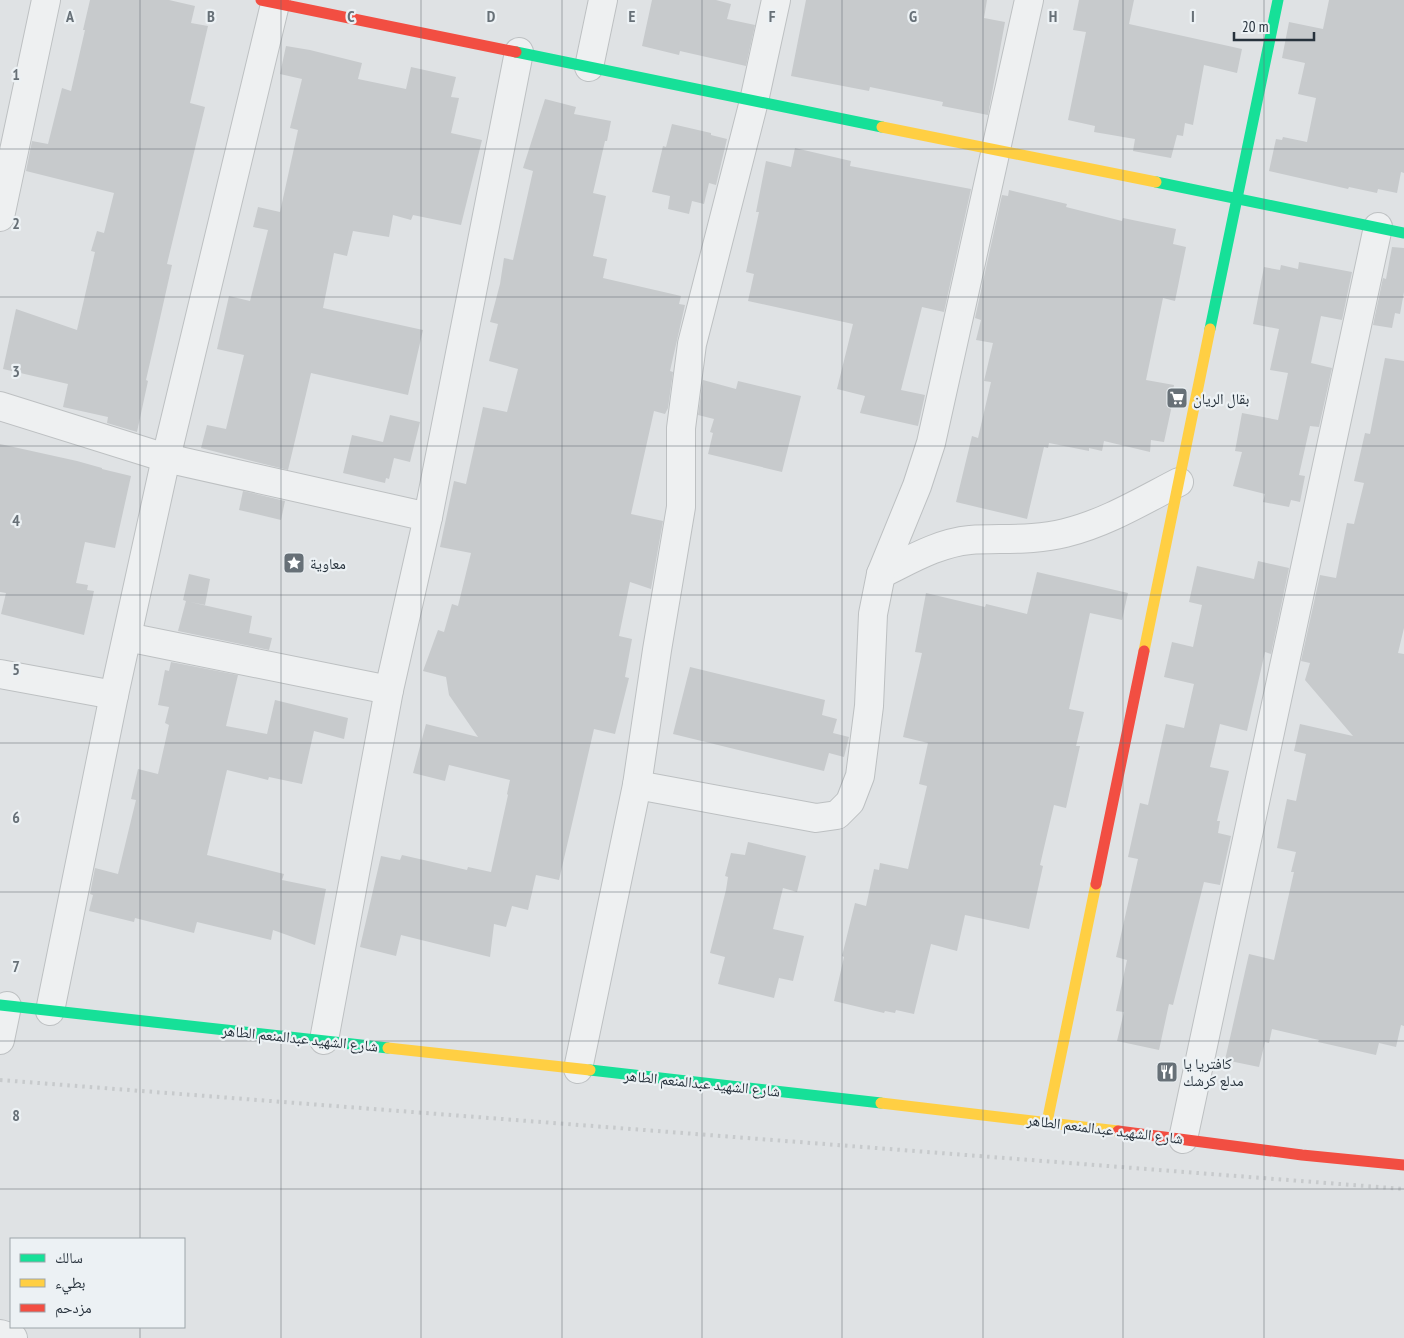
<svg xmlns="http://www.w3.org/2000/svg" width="1404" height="1338" font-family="'PT Sans Narrow','Noto Naskh Arabic',sans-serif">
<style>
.building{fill:#c7cacc}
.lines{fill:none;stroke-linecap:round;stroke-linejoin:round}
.street-casing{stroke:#bdc0c2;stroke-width:30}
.street{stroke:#eef0f1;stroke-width:28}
.fast{stroke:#16e098;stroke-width:11}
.slow{stroke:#ffcf43;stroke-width:11}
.jam{stroke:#f24e42;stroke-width:11}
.rail{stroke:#c7cacc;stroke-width:4;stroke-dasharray:2.5 5;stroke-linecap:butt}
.grid{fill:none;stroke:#677077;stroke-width:1;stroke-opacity:0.55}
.labels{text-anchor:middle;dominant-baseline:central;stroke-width:4.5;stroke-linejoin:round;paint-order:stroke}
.poi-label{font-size:15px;fill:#27323c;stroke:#ecf1f4;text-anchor:start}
.street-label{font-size:15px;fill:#27323c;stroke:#ecf1f4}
.grid-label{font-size:16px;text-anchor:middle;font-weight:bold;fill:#677077;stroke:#ecf1f4;stroke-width:4.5;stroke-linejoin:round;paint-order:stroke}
</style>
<rect width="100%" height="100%" fill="#dfe2e4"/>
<!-- building -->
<g class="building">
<path d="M90 0H169L195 6 191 23 208 26 190 103 205 107 167 264 172 265 154 345 146 380 148 381 137 432 107 423 108 417 63 407 68 384 3 369 16 309 77 330 95 252 91 251 97 231 104 233 114 193 26 171 32 141 48 144 62 88 71 91 85 30H83Z"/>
<path d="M652 0H716L731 4 727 19 755 25 746 66 680 51 679 55 642 46Z"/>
<path d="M806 0H987L984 18 1005 22 988 115 942 106 943 102 870 87 869 91 791 76Z"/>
<path d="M1079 0H1134L1129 24 1242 49 1237 73 1204 65 1193 125 1185 123 1183 136 1177 135 1171 158 1133 151 1135 139 1094 132 1095 126 1068 120 1086 32 1073 30Z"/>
<path d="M1329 0H1404V173L1401 172 1397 193 1378 189 1377 193 1349 187 1348 189 1269 171 1276 139 1282 140 1283 137 1307 142 1316 98 1298 94 1305 63 1282 58 1289 22 1323 29Z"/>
<path d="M286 46 310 50 362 63 358 79 406 89 411 67 456 77 451 97 459 98 451 133 482 140 461 225 413 215 411 220 393 215 389 237 353 231 347 256 334 253 323 308 423 330 408 395 311 373 288 470 201 448 207 425 226 429 244 355 217 349 229 296 250 301 268 230 253 227 258 207 280 212 298 130 290 128 302 79 280 74Z"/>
<path d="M545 99 576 107 574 114 611 121 607 141H605L593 193 606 196 593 256 607 259 603 278 681 296 679 304 685 305 670 371 673 372 668 408 665 414 654 411 631 514 663 521 651 589 630 582 619 636 632 639 625 677 629 678 615 734 594 729 559 880 536 875 528 910 512 906 506 927 494 924 490 957 401 935 396 956 360 947 381 856 400 860 402 855 467 870 468 867 491 872 508 795 507 794 510 780 449 765 445 781 413 773 426 724 478 737 449 695 446 677 423 671 438 630 444 632 452 604 458 606 471 553 440 547 454 481 466 484 483 407 507 412 518 369 489 361 498 324 490 322 500 284 504 258 513 260 533 171 523 168Z"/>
<path d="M672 124 711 133V135L727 139 716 185 709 183 704 204 692 201 689 214 668 209 670 196 652 192 663 146 666 147Z"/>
<path d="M795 148 851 161 850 166 971 189 944 312 922 307 901 390 925 395 918 426 860 413 865 396 837 389 853 324 748 301 754 274 746 272 759 212H756L766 161 791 167Z"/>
<path d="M1009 190 1067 204 1066 207 1122 221 1123 218 1176 229 1173 244 1186 247 1175 301 1163 298 1146 380 1174 385 1172 396H1174L1164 442 1151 440 1150 452 1104 441 1102 451 1089 448V451L1049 443 1048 448 1044 447 1027 519 956 502 972 436 978 438 991 382 984 381 993 343 976 340 981 320 975 318 1002 195 1008 196Z"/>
<path d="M1392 247 1404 248V292L1400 314 1395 313 1392 328 1373 325 1383 278 1386 279Z"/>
<path d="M1299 262 1352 272 1342 320 1321 316 1311 363 1332 368 1319 427 1310 426 1299 475 1305 476 1300 502 1291 500 1289 507 1263 502 1265 494 1233 486 1242 452 1235 451 1242 413 1278 420 1288 373 1270 370 1279 329 1253 324 1264 267 1280 270 1281 265 1298 269Z"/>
<path d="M1385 358 1404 361V628L1398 653 1404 654V1026L1401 1025 1396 1047 1379 1043 1376 1055 1318 1042 1319 1040 1272 1029 1269 1043 1265 1042 1259 1067 1225 1060 1249 954 1274 960 1294 872H1291L1296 852 1277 848 1287 799 1296 801 1306 754 1294 751 1300 724 1353 736 1305 680 1310 663 1301 661 1320 575 1336 578 1347 523 1354 524 1364 483 1354 481 1365 433 1370 434Z"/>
<path d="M703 380 736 389 738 381 801 396 782 472 708 454 713 433 710 432 714 419 698 415Z"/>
<path d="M390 415 420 422 410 462 394 458 389 479 386 478 385 483 343 473 352 435 383 442Z"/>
<path d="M0 444 77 461 102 468V469L131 476 115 548 85 542 76 583 88 585 87 590 94 591 84 635 1 614 6 593 0 592Z"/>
<path d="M243 491 285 501 281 520 239 510Z"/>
<path d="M1258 561 1289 568 1271 654 1265 652 1247 731 1220 724 1210 767 1229 771 1217 821H1220L1218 833 1231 836 1220 885 1204 882 1173 1005 1169 1004 1159 1050 1117 1041 1124 1012 1116 1011 1127 960 1116 957 1138 859 1128 857 1140 803 1148 805 1166 724 1184 728 1194 684 1164 677 1172 642 1193 647 1202 605 1189 602 1197 566 1254 579Z"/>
<path d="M1037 572 1128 593 1122 620 1090 613 1069 709 1084 712 1076 746H1080L1066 808 1054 805 1040 865 1043 866 1029 929 965 915 957 951 931 944 914 1014 896 1010 895 1013 885 1011 884 1013 834 1001 844 957 842 956 855 903 866 906 874 869 879 870 880 863 908 869 927 786 919 784 928 743 903 737 922 653 915 652 926 593 985 607 986 604 1027 614Z"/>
<path d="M189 574 210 579 205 605 190 602 252 616 249 633 272 638 269 650 178 631 186 601 183 600Z"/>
<path d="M171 662 238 675 226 726 267 734 275 700 348 718 344 739 314 731 302 784 269 777 268 780 227 770 207 855 284 874 282 880 326 889 315 945 273 930 271 940 197 922 194 933 135 918 134 922 89 911 93 895 90 894 95 868 118 874 136 800 131 799 138 769 158 774 169 725 165 723 169 707 158 705 165 670 169 671Z"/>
<path d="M690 667 825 700 822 715 837 719 833 733 849 737 844 757 829 753 824 771 673 734Z"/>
<path d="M748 842 806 856 797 892 783 888 773 929 804 936 793 981 779 978 774 998 718 984 725 957 710 953 726 890 728 877 725 876 731 853 745 855Z"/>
</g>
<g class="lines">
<!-- street casing -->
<g class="street-casing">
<g id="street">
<path d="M589 67 603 0"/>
<path d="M0 217 46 0"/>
<path d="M0 406 166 458 428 517"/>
<path d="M881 574C910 560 938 543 970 540 1001 538 1034 541 1065 533 1106 523 1142 501 1179 482"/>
<path d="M127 637 389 690"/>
<path d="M0 674 114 695"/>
<path d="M637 785 816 818 837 815 850 802 860 776 869 706 873 614 881 574 917 486 931 443 1029 0"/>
<path d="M50 1011 114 695 166 458 276 0"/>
<path d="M0 1040 7 1006"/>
<path d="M324 1040 389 690 428 517 519 52"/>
<path d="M578 1069 637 785 657 650 681 507V428L692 344 754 101 776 0"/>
<path d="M1183 1139 1378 227"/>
<path d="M0 1334 13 1338"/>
</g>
</g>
<!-- street -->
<use href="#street" class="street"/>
<!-- fast -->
<g class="fast">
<path d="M516 52 882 127"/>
<path d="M1156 182 1404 233"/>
<path d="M1210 329 1278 0"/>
<path d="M0 1005 388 1048"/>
<path d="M590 1070 881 1103"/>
</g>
<!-- slow -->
<g class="slow">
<path d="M882 127 1156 182"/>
<path d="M1144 651 1210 329"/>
<path d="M388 1048 590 1070"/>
<path d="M881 1103 1118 1131"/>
<path d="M1047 1122 1096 884"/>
</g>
<!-- jam -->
<g class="jam">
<path d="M261 0 516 52"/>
<path d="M1096 884 1144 651"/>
<path d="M1118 1131 1302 1155 1404 1165"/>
</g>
<!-- rail -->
<path class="rail" d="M0 1080 1404 1189"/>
</g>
<!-- grid -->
<path class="grid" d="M140 0V1239M281 0V1338M421 0V1338M562 0V1338M702 0V1338M842 0V1338M983 0V1338M1123 0V1338M1264 0V1338M0 149H1404M0 297H1404M0 446H1404M0 595H1404M0 743H1404M0 892H1404M0 1041H1404M0 1189H1404M140 1327V1338"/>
<!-- icons -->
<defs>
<g id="supermarket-square" transform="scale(1.125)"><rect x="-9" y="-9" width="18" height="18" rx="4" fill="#677077" stroke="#ecf1f4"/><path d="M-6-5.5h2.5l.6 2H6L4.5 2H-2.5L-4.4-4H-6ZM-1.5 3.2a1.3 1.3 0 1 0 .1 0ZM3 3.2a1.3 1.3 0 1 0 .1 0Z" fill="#fff"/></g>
<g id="sight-square" transform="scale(1.125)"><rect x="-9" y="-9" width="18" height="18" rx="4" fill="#677077" stroke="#ecf1f4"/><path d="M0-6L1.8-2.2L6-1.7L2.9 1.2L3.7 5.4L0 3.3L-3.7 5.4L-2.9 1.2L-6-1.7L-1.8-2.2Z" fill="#fff"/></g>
<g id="restaurant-square" transform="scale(1.125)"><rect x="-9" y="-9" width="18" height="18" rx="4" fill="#677077" stroke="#ecf1f4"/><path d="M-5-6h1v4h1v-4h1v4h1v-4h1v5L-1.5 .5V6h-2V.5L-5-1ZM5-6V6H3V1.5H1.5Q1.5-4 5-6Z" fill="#fff"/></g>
</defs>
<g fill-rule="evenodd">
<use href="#supermarket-square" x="1177" y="398"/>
<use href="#sight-square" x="294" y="563"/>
<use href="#restaurant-square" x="1167" y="1072"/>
</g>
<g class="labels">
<!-- poi labels -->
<g class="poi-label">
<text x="1193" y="398">بقال الريان</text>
<text x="310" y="563">معاوية</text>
<text x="1183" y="1063">كافتريا يا<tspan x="1183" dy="17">مدلع كرشك</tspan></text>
</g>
<!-- street labels -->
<g class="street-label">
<text transform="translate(300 1038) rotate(6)">شارع الشهيد عبدالمنعم الطاهر</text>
<text transform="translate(702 1083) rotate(6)">شارع الشهيد عبدالمنعم الطاهر</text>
<text transform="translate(1105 1129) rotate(7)">شارع الشهيد عبدالمنعم الطاهر</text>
</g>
</g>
<g class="grid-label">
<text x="70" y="22">A</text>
<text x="211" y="22">B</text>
<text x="351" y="22">C</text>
<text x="491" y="22">D</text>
<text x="632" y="22">E</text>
<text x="772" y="22">F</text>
<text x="913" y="22">G</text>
<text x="1053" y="22">H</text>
<text x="1193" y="22">I</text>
<text x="16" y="80">1</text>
<text x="16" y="229">2</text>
<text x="16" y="377">3</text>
<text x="16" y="526">4</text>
<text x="16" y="675">5</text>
<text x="16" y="823">6</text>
<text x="16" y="972">7</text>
<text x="16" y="1121">8</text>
</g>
<!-- legend -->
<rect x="10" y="1238" width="175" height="90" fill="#ecf1f4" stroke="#9da5aa"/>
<rect x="20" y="1254" width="25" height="8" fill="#16e098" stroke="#9da5aa"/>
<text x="55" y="1263" font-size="15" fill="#27323c">سالك</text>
<rect x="20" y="1279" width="25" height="8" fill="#ffcf43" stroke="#9da5aa"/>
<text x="55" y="1288" font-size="15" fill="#27323c">بطيء</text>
<rect x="20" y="1304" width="25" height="8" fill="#f24e42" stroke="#9da5aa"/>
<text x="55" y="1313" font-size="15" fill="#27323c">مزدحم</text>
<!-- scale -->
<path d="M1234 32v8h80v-8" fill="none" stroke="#27323c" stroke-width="2.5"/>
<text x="1242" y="32" font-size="15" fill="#27323c" stroke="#ecf1f4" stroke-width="4" paint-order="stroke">20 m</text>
</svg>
